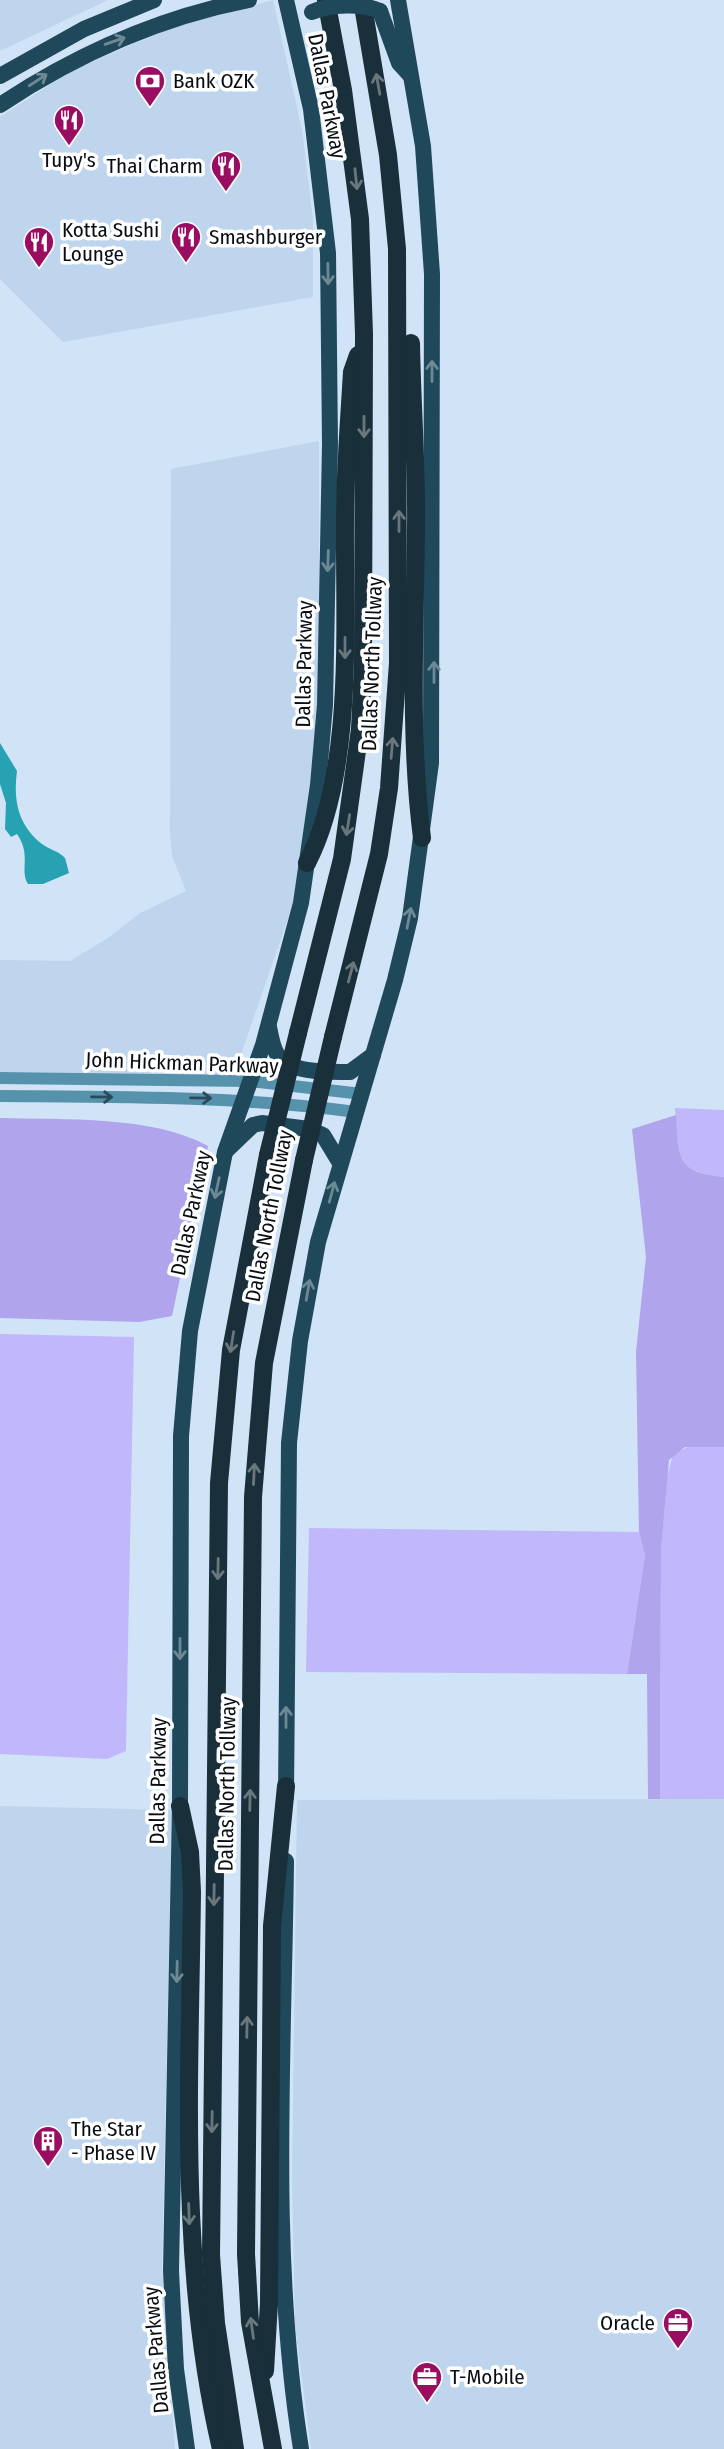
<svg xmlns="http://www.w3.org/2000/svg" width="724" height="2449" font-family="'Fira Sans Condensed',sans-serif">
<style>
.built{fill:#bed5ed}
.green{fill:#c1b8fb}
.forest{fill:#b0a4ed}
.water{fill:#27a2b3}
.lines{fill:none;stroke-linecap:round;stroke-linejoin:round}
.minor{stroke:#5792ad;stroke-width:12}
.major{stroke:#1f495b;stroke-width:16}
.highway{stroke:#192f39;stroke-width:18}
.major-bridge{stroke:#1f495b;stroke-width:16}
.highway-bridge{stroke:#192f39;stroke-width:18}
.oneway{stroke:#6d8994}
.oneway2{stroke:#6a787e}
.oneway3{stroke:#2b4958}
.labels{text-anchor:middle;dominant-baseline:central;stroke-width:7;stroke-linejoin:round;paint-order:stroke}
.poi-label{font-size:21px;fill:#070d13;stroke:#fff;text-anchor:start}
.street-label{font-size:21px;fill:#070d13;stroke:#fff}
</style>
<rect width="100%" height="100%" fill="#d1e3f6"/>
<!-- built -->
<g class="built">
<path d="M0 0H108L0 51Z"/>
<path d="M273 0 302 130 313 219V297L63 342 0 279V117L71 71 173 27Z"/>
<path d="M319 441V737L293 904 237 1066 229 1074 0 1072V960L70 961 108 938 140 913 186 891 172 856 170 833 171 469Z"/>
<path d="M724 1799V2449H311L295 2325 292 2176 297 1800Z"/>
<path d="M0 1806 172 1810 162 2268 175 2449H0Z"/>
</g>
<!-- green -->
<g class="green">
<path d="M675 1108 724 1110V1177C672 1173 678 1151 675 1108Z"/>
<path d="M0 1334 134 1337 126 1751 107 1759 0 1754Z"/>
<path d="M692 1445 724 1447V1799H660L661 1550 667 1478 673 1454Z"/>
<path d="M309 1528 639 1532 645 1555 627 1674 306 1672Z"/>
</g>
<!-- forest -->
<g class="forest">
<path d="M676 1115C678 1156 676 1173 724 1177V1447H685L669 1460 661 1550 660 1799H648L647 1674H627L645 1555 639 1532 636 1352 646 1257 632 1129Z"/>
<path d="M0 1118C65 1120 151 1115 208 1146L172 1316 139 1322 0 1318Z"/>
</g>
<!-- water -->
<path class="water" d="M0 743 17 771C13 800 18 825 42 844 50 850 59 851 65 858L69 873 43 884H28C19 870 32 856 17 834L11 837 5 829 6 803 0 784Z"/>
<g class="lines">
<!-- minor -->
<g class="minor">
<path d="M0 1078 249 1081 362 1094"/>
<path d="M0 1096C119 1097 238 1096 356 1112"/>
</g>
<!-- major -->
<g class="major">
<path d="M380 11 399 63 410 75"/>
<path d="M0 76 84 29 154 0"/>
<path d="M0 105C77 54 157 18 249 0"/>
<path d="M269 1027C271 1036 272 1046 277 1054 289 1074 330 1072 350 1072L373 1055"/>
<path d="M227 1150 253 1125 262 1123 309 1129 323 1135 340 1163"/>
<path d="M286 1797 289 1443 300 1341 318 1242 395 980 410 918 431 763 432 274 423 146 398 0"/>
<path d="M286 1861C284 2057 270 2255 301 2449"/>
<path d="M187 2449 176 2369 171 2271 180 1806 181 1436 190 1331 225 1152 263 1045 301 903 318 785 325 705 330 444 328 253 311 109 286 0"/>
</g>
<!-- highway -->
<g class="highway">
<path d="M411 343C412 405 417 467 416 529 415 632 409 736 422 838"/>
<path d="M307 863C355 770 344 624 345 521 345 472 349 422 352 372L358 355"/>
<path d="M298 1033 342 859 360 729 363 663 364 334 360 219 343 90 326 0"/>
<path d="M333 1037 379 854 389 788 398 663 397 249 388 155 362 0"/>
<path d="M180 1806 190 1852 192 1892C190 2078 178 2266 221 2449"/>
<path d="M265 2371 269 2303 272 1926 286 1786"/>
<path d="M235 2449 216 2323 211 2255 219 1483 231 1350 268 1155"/>
<path d="M273 2449 250 2322 246 2254 253 1497 264 1363 304 1160"/>
</g>
<!-- major-bridge -->
<path class="major-bridge" d="M312 12C330 4 362 3 380 11"/>
<!-- highway-bridge -->
<g class="highway-bridge">
<path d="M268 1155 298 1033"/>
<path d="M304 1160 333 1037"/>
</g>
</g>
<!-- one-way arrows -->
<defs><path id="oneway-shaft" d="M-6 0H5M1.5-3L5.5 0L1.5 3" fill="none" stroke-width="1.6" stroke-linecap="round" stroke-linejoin="round" transform="scale(1.75)"/></defs>
<g class="oneway">
<use href="#oneway-shaft" transform="translate(115 41) rotate(-19)"/>
<use href="#oneway-shaft" transform="translate(38 80) rotate(-33)"/>
<use href="#oneway-shaft" transform="translate(328 274) rotate(89)"/>
<use href="#oneway-shaft" transform="translate(432 371) rotate(-90)"/>
<use href="#oneway-shaft" transform="translate(328 561) rotate(92)"/>
<use href="#oneway-shaft" transform="translate(434 672) rotate(-90)"/>
<use href="#oneway-shaft" transform="translate(409 918) rotate(-79)"/>
<use href="#oneway-shaft" transform="translate(217 1188) rotate(102)"/>
<use href="#oneway-shaft" transform="translate(332 1192) rotate(-75)"/>
<use href="#oneway-shaft" transform="translate(308 1290) rotate(-80)"/>
<use href="#oneway-shaft" transform="translate(180 1649) rotate(90)"/>
<use href="#oneway-shaft" transform="translate(286 1717) rotate(-90)"/>
<use href="#oneway-shaft" transform="translate(177 1972) rotate(91)"/>
</g>
<g class="oneway2">
<use href="#oneway-shaft" transform="translate(378 84) rotate(-100)"/>
<use href="#oneway-shaft" transform="translate(356 179) rotate(84)"/>
<use href="#oneway-shaft" transform="translate(364 427) rotate(90)"/>
<use href="#oneway-shaft" transform="translate(399 521) rotate(-90)"/>
<use href="#oneway-shaft" transform="translate(345 648) rotate(90)"/>
<use href="#oneway-shaft" transform="translate(392 748) rotate(-85)"/>
<use href="#oneway-shaft" transform="translate(348 825) rotate(99)"/>
<use href="#oneway-shaft" transform="translate(351 972) rotate(-75)"/>
<use href="#oneway-shaft" transform="translate(232 1342) rotate(99)"/>
<use href="#oneway-shaft" transform="translate(254 1474) rotate(-87)"/>
<use href="#oneway-shaft" transform="translate(218 1569) rotate(91)"/>
<use href="#oneway-shaft" transform="translate(250 1800) rotate(-89)"/>
<use href="#oneway-shaft" transform="translate(214 1895) rotate(91)"/>
<use href="#oneway-shaft" transform="translate(247 2027) rotate(-89)"/>
<use href="#oneway-shaft" transform="translate(212 2122) rotate(91)"/>
<use href="#oneway-shaft" transform="translate(189 2214) rotate(88)"/>
<use href="#oneway-shaft" transform="translate(252 2328) rotate(-98)"/>
</g>
<g class="oneway3">
<use href="#oneway-shaft" transform="translate(102 1097) rotate(1)"/>
<use href="#oneway-shaft" transform="translate(201 1098) rotate(1)"/>
</g>
<!-- icons -->
<defs>
<g id="bank-pin" transform="scale(1.575)"><path d="M0 17L-7.5 6A9.5 9.5 0 1 1 7.5 6Z" fill="#990e61" stroke="#fff"/><path d="M-6-4H6V4H-6ZM0-2.3a2.3 2.3 0 1 0 0 4.6a2.3 2.3 0 1 0 0-4.6Z" fill="#fff"/></g>
<g id="restaurant-pin" transform="scale(1.575)"><path d="M0 17L-7.5 6A9.5 9.5 0 1 1 7.5 6Z" fill="#990e61" stroke="#fff"/><path d="M-5-6h1v4h1v-4h1v4h1v-4h1v5L-1.5 .5V6h-2V.5L-5-1ZM5-6V6H3V1.5H1.5Q1.5-4 5-6Z" fill="#fff"/></g>
<g id="building-pin" transform="scale(1.575)"><path d="M0 17L-7.5 6A9.5 9.5 0 1 1 7.5 6Z" fill="#990e61" stroke="#fff"/><path d="M-4-6H4V6H1V3H-1V6H-4ZM-2.5-4.3h1.7v1.8h-1.7ZM.8-4.3h1.7v1.8H.8ZM-2.5-1h1.7V.8h-1.7ZM.8-1h1.7V.8H.8Z" fill="#fff"/></g>
<g id="office-pin" transform="scale(1.575)"><path d="M0 17L-7.5 6A9.5 9.5 0 1 1 7.5 6Z" fill="#990e61" stroke="#fff"/><path d="M-6-3h4V-5.5h4V-3h4V5H-6ZM-1-4.5V-3h2v-1.5ZM-6 0V1H6V0Z" fill="#fff"/></g>
</defs>
<g fill-rule="evenodd">
<use href="#bank-pin" x="150" y="81"/>
<use href="#restaurant-pin" x="69" y="120"/>
<use href="#restaurant-pin" x="226" y="166"/>
<use href="#restaurant-pin" x="186" y="237"/>
<use href="#restaurant-pin" x="39" y="242"/>
<use href="#building-pin" x="48" y="2141"/>
<use href="#office-pin" x="678" y="2323"/>
<use href="#office-pin" x="427" y="2377"/>
</g>
<g class="labels">
<!-- poi labels -->
<g class="poi-label">
<text x="173" y="81">Bank OZK</text>
<text x="69" y="160" text-anchor="middle">Tupy's</text>
<text x="203" y="166" text-anchor="end">Thai Charm</text>
<text x="62" y="230">Kotta Sushi<tspan x="62" dy="24">Lounge</tspan></text>
<text x="209" y="237">Smashburger</text>
<text x="71" y="2129">The Star<tspan x="71" dy="24">- Phase IV</tspan></text>
<text x="655" y="2323" text-anchor="end">Oracle</text>
<text x="450" y="2377">T-Mobile</text>
</g>
<!-- street labels -->
<g class="street-label">
<text transform="translate(327 96) rotate(79)">Dallas Parkway</text>
<text transform="translate(304 664) rotate(-89)">Dallas Parkway</text>
<text transform="translate(372 664) rotate(-88)">Dallas North Tollway</text>
<text transform="translate(182 1063) rotate(2)">John Hickman Parkway</text>
<text transform="translate(191 1213) rotate(-78)">Dallas Parkway</text>
<text transform="translate(269 1216) rotate(-79)">Dallas North Tollway</text>
<text transform="translate(158 1781) rotate(-89)">Dallas Parkway</text>
<text transform="translate(227 1784) rotate(-89)">Dallas North Tollway</text>
<text transform="translate(156 2350) rotate(-95)">Dallas Parkway</text>
</g>
</g>
</svg>
